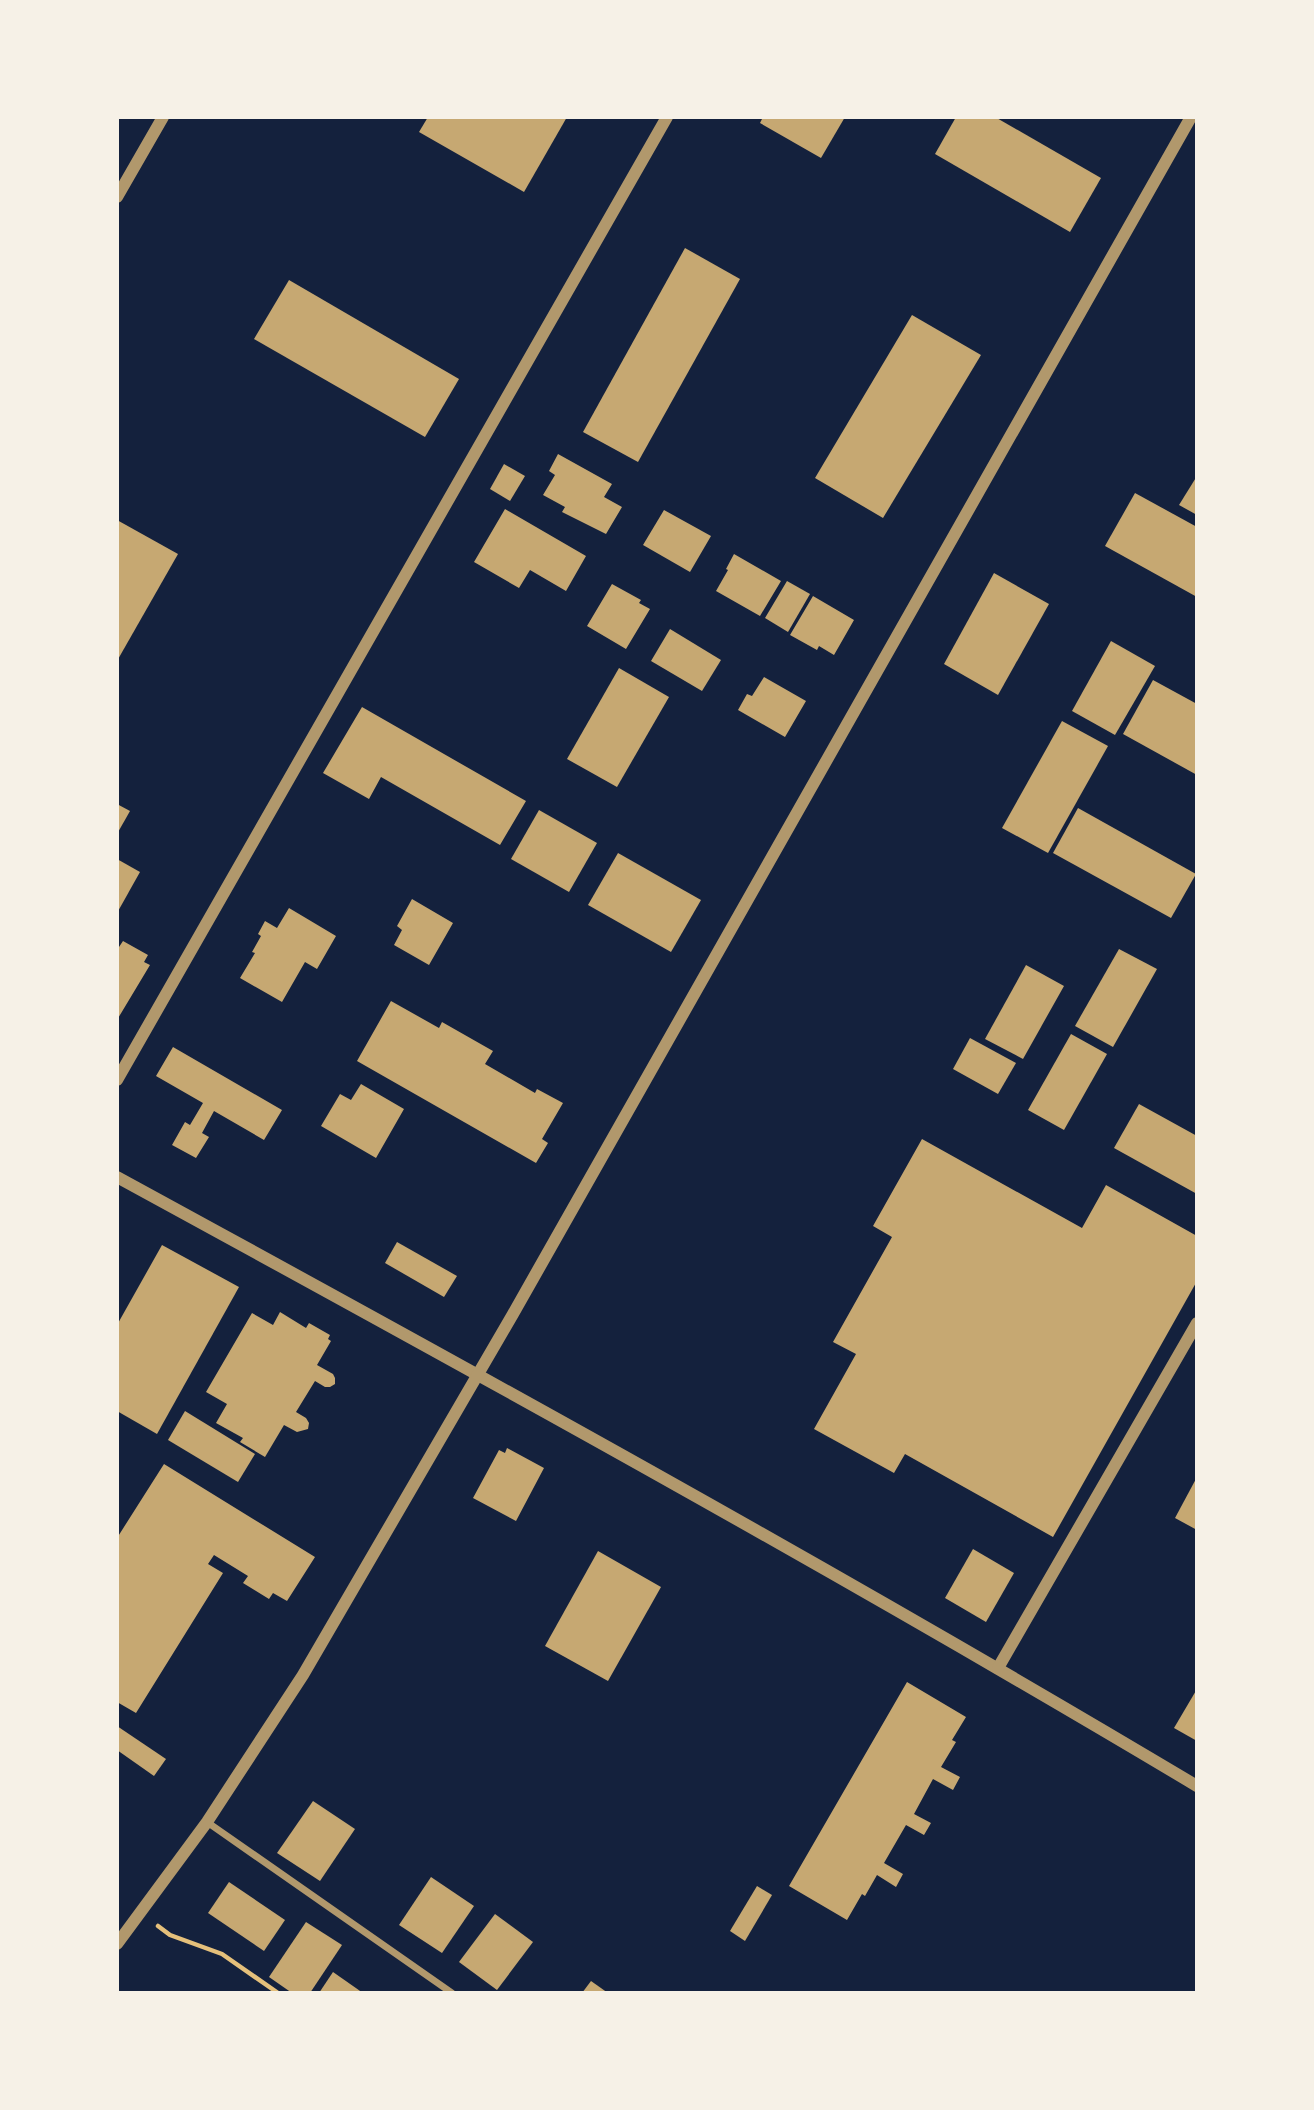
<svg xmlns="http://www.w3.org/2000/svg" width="1314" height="2110" font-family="Raleway,sans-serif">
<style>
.building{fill:#c6a872}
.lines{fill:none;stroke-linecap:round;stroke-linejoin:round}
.path{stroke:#e5c07b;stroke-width:4.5}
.minor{stroke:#b1986c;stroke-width:7}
.tertiary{stroke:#b1986c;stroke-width:12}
</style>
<rect width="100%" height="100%" fill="#14213d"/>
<!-- building -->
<g class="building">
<path d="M428 117H567L524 192 419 132Z"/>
<path d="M763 117H845L821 158 760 123Z"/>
<path d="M956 117H995L1101 178 1070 232 935 154Z"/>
<path d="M685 248 740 279 638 462 583 432Z"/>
<path d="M289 280 459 379 425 437 254 339Z"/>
<path d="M912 315 981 355 883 518 815 478Z"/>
<path d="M558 454 612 484 604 497 622 507 606 534 562 512 565 507 543 495 555 475 549 471Z"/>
<path d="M504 464 525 476 510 501 490 489Z"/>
<path d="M1197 476V515L1179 505Z"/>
<path d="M1135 493 1197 527V597L1105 546Z"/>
<path d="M505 509 586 556 566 591 530 570 519 588 474 562Z"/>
<path d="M664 510 711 536 690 572 643 545Z"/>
<path d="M117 520 178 554 117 661Z"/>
<path d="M734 554 781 581 760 616 716 591 728 570 726 569Z"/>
<path d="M994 573 1049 604 998 695 944 664Z"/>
<path d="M787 581 810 594 788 632 765 618Z"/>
<path d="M612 584 641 600 639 603 650 609 626 649 587 626Z"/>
<path d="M813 596 854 620 834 655 819 646 817 650 790 635Z"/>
<path d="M670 629 721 660 702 691 651 661Z"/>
<path d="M1111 641 1155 666 1115 735 1072 711Z"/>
<path d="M619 668 669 697 617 787 567 759Z"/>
<path d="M764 677 806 701 785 737 738 710 747 694 752 696Z"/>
<path d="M1153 680 1197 704V775L1123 734Z"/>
<path d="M362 707 526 801 500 845 381 777 369 799 323 773Z"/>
<path d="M1062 721 1108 746 1048 853 1002 828Z"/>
<path d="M117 804 130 811 117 834Z"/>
<path d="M1078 808 1196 874 1171 918 1053 853Z"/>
<path d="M539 810 597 843 569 892 511 859Z"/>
<path d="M618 853 701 900 671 952 588 905Z"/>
<path d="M117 859 140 872 117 913Z"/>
<path d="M412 899 453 923 429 965 394 945 402 930 397 926Z"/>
<path d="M289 908 336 936 317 969 305 962 282 1002 240 978 255 953 252 952 261 936 258 934 265 921 277 928Z"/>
<path d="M123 941 148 955 144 962 150 965 117 1020V945L119 947Z"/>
<path d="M1119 949 1157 969 1113 1047 1075 1026Z"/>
<path d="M1026 965 1064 986 1023 1059 985 1039Z"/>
<path d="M391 1001 439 1028 442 1022 493 1051 485 1064 535 1093 537 1089 563 1103 542 1139 548 1143 536 1163 357 1061Z"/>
<path d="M1071 1034 1107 1054 1064 1130 1028 1110Z"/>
<path d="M970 1038 1016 1063 998 1094 953 1069Z"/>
<path d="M173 1047 282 1110 264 1140 214 1111 202 1133 209 1137 196 1158 172 1145 185 1122 190 1125 203 1103 156 1076Z"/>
<path d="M361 1084 404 1109 376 1158 321 1126 340 1094 351 1100Z"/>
<path d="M1139 1104 1197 1136V1194L1114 1148Z"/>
<path d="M922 1139 1082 1228 1106 1185 1197 1236V1281L1053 1537 905 1454 894 1473 814 1429 856 1354 833 1342 892 1237 873 1226Z"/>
<path d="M397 1242 457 1276 444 1297 385 1263Z"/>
<path d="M162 1245 239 1287 157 1434 117 1411V1325Z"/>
<path d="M280 1312 306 1328 309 1323 330 1335 328 1339 331 1341 317 1365 333 1374 335 1378V1384L330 1387H325L315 1381 296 1412 306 1418 309 1423 308 1429 297 1432 284 1425 265 1457 240 1442 243 1438 216 1423 227 1404 206 1392 252 1313 273 1325Z"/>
<path d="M185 1411 255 1454 238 1482 168 1440Z"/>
<path d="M507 1448 544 1468 516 1521 473 1498 499 1450 505 1453Z"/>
<path d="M164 1464 315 1557 287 1601 273 1593 269 1599 243 1583 248 1576 214 1555 208 1564 223 1573 136 1713 117 1702V1538Z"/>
<path d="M1197 1477V1530L1175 1518Z"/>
<path d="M973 1549 1014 1573 986 1622 945 1598Z"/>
<path d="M598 1551 661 1587 608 1681 545 1646Z"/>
<path d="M907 1682 966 1717 952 1740 956 1742 941 1767 960 1777 953 1790 933 1779 914 1814 931 1823 924 1835 906 1825 884 1863 903 1874 896 1887 877 1875 865 1896 862 1894 847 1920 789 1886Z"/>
<path d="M1197 1689V1741L1174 1728Z"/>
<path d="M117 1726 166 1759 154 1776 117 1750Z"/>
<path d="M313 1801 355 1829 320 1881 277 1853Z"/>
<path d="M431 1877 474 1906 442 1953 399 1925Z"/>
<path d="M229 1882 285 1920 264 1951 208 1913Z"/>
<path d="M757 1886 772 1895 745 1941 730 1931Z"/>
<path d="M495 1914 533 1942 497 1990 459 1962Z"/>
<path d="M306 1922 342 1945 310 1993H292L269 1977Z"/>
<path d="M333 1972 363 1993H319Z"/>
<path d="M591 1981 608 1993H582Z"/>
</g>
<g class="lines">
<!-- path -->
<path class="path" d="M158 1926 170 1935 222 1954 278 1993"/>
<!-- minor -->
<path class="minor" d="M207 1822 452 1993"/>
<!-- tertiary -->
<g class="tertiary">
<path d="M117 197 163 117"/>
<path d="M117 1080 667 117"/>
<path d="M117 1177C480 1375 842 1574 1197 1786"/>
<path d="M998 1668 1197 1323"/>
<path d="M117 1944 207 1822 303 1675 513 1314 1191 117"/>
</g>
</g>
<!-- border -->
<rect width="1314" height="2110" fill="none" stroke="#f6f1e7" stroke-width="238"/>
</svg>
